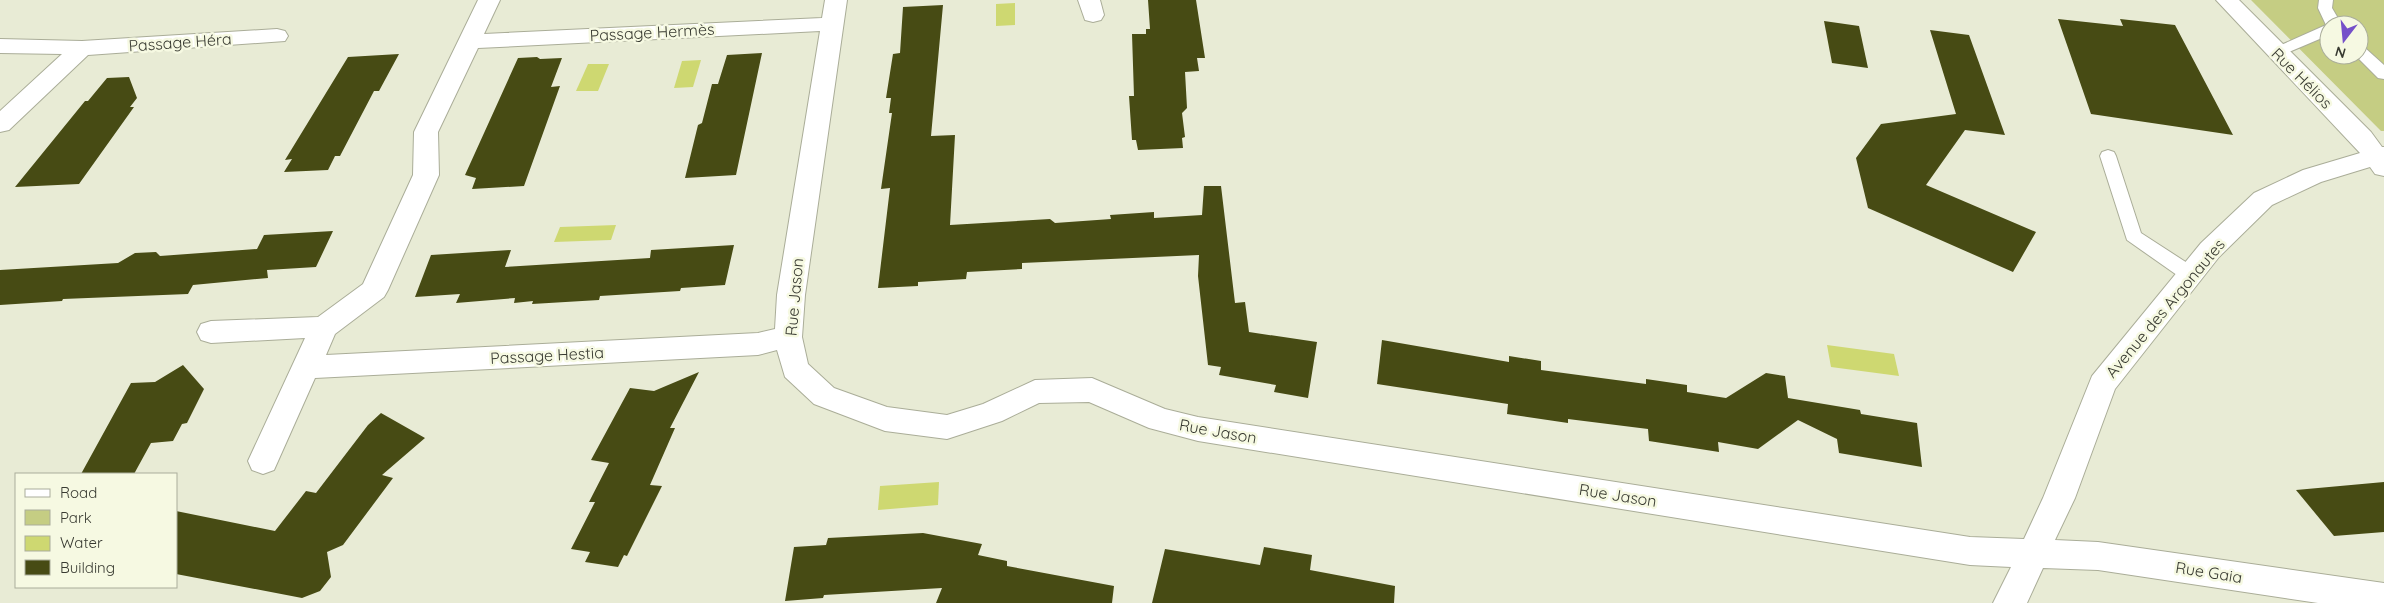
<svg xmlns="http://www.w3.org/2000/svg" width="2384" height="603" font-family="Quicksand,sans-serif">
<style>
.green{fill:#c5cd83;fill-rule:evenodd}
.water{fill:#ced871}
.building{fill:#474b14}
.lines{fill:none;stroke-linecap:round;stroke-linejoin:round}
.lane-casing{stroke:#aaad98;stroke-width:2}
.street-casing{stroke:#aaad98;stroke-width:2}
.lane{fill:#fff;fill-rule:evenodd}
.street{fill:#fff;fill-rule:evenodd}
.labels{text-anchor:middle;dominant-baseline:central;stroke-width:5;stroke-linejoin:round;paint-order:stroke}
.street-label{font-size:16px;fill:#383a31;stroke:#f6f9e2}
</style>
<rect width="100%" height="100%" fill="#e8ebd5"/>
<!-- green -->
<path class="green" d="M2251 0H2384V131H2381ZM2329 25H2359V55H2329Z"/>
<!-- water -->
<g class="water">
<path d="M1015 3V25L996 26V4Z"/>
<path d="M701 60 693 87 674 88 682 61Z"/>
<path d="M588 64H609L598 91H576Z"/>
<path d="M616 225 611 240 554 242 560 227Z"/>
<path d="M1827 345 1894 354 1899 376 1831 367Z"/>
<path d="M939 482 938 505 878 510 880 486Z"/>
</g>
<!-- building -->
<g class="building">
<path d="M1148 0H1196L1205 58H1197L1199 71 1185 72 1187 108 1182 113 1185 137 1182 138 1183 148 1138 150 1136 140H1132L1129 96H1134L1132 34H1146V29H1150Z"/>
<path d="M943 5 931 136 955 135 950 225 1050 219 1055 223 1111 219 1110 215 1154 212V218L1202 215 1204 186H1221L1235 303 1245 302 1249 332 1317 342 1308 398 1274 392 1276 385 1219 375 1221 367 1208 365 1198 276 1199 255 1022 263V269L967 272 966 279 918 282V286L878 288 890 188 881 189 892 113H889L891 98H886L893 54 900 53 903 7Z"/>
<path d="M2058 19 2123 26 2120 19 2175 25 2233 135 2091 114Z"/>
<path d="M1824 21 1859 26 1868 68 1832 63Z"/>
<path d="M1930 30 1969 35 2005 135 1965 130 1926 185 2036 232 2013 272 1868 208 1856 158 1881 124 1956 114Z"/>
<path d="M762 53 736 175 685 178 698 125 702 123 712 84H718L727 55Z"/>
<path d="M399 54 379 91H374L340 156H335L328 170 284 172 292 159 285 160 348 57Z"/>
<path d="M537 57 540 59 562 58 551 87 560 86 524 186 472 189 476 178 465 175 518 58Z"/>
<path d="M129 77 137 98 130 107H134L79 184 15 187 85 101H88L107 78Z"/>
<path d="M333 231 316 267 267 270 268 278 193 285 188 294 63 299 62 301 0 305V270L118 263 135 253 156 252 160 256 257 249 264 235Z"/>
<path d="M734 245 725 285 681 288 680 291 600 296 599 300 532 304 533 301 514 303 515 298 456 303 460 294 415 297 431 255 511 250 505 267 650 258 651 250Z"/>
<path d="M1382 340 1509 362V356L1541 361V370L1646 384V379L1687 385V392L1726 398 1766 373 1785 376 1788 398 1860 410 1861 414 1917 423 1922 467 1839 453 1837 439 1798 420 1758 449 1718 442 1719 452 1649 441 1648 429 1568 419V423L1507 414 1508 404 1377 384Z"/>
<path d="M183 365 204 389 187 423 182 424 173 441 151 443 134 474H81L131 383 155 382Z"/>
<path d="M699 372 670 428H675L650 485 662 486 627 556 624 555 618 567 585 562 590 552 571 549 595 502H589L609 463 591 460 630 388 654 391Z"/>
<path d="M381 413 425 438 382 475 393 478 343 545 327 552 331 577 320 591 302 598 176 574V511L275 531 306 491 316 493 368 425Z"/>
<path d="M2384 482V532L2334 536 2296 490Z"/>
<path d="M923 533 982 544 978 555 1007 561V566L1114 586 1112 603H936L942 588 824 595 823 598 785 601 794 547 826 545 828 538Z"/>
<path d="M1264 547 1312 555 1310 570 1395 586 1394 603H1152L1165 549 1260 565Z"/>
</g>
<g class="lines">
<!-- lane casing -->
<g class="lane-casing">
<g id="lane">
<path d="M2319 0H2333L2332 8 2342 25H2329V35L2282 55H2272L2269 52 2272 49 2326 25 2318 8Z"/>
<path d="M2359 45 2364 47 2384 65V79L2378 78 2355 55H2359Z"/>
<path d="M2108 150 2114 152 2116 156 2141 233 2198 270 2200 275 2198 280 2191 282 2184 280 2127 240 2100 156 2102 152Z"/>
</g>
</g>
<!-- street casing -->
<g class="street-casing">
<g id="street">
<path d="M478 0H500L484 34 822 18 825 0H847L805 295 802 337 808 364 834 388 887 407 947 415 983 404 1035 380 1092 378 1165 409 1198 417 1970 537 2024 539 2043 498 2092 376 2201 243 2254 193 2303 170 2360 153 2216 0H2239L2371 132 2382 147H2384V176L2375 174 2370 167 2321 182 2272 205 2219 257 2115 389 2075 498 2055 540 2098 542 2384 583V603H2318L2098 570 2043 568 2027 603H1993L2011 567 1970 565 1198 441 1149 428 1089 402 1039 403 1002 421 947 439 885 431 814 404 785 377 777 350 758 355 315 378 274 470 263 474 252 470 248 461 305 338 211 343 201 340 197 332 201 324 211 321 318 317 363 284 413 175 414 132ZM820 31 777 295 775 329 758 333 326 355 335 334 384 297 388 290 439 175 438 132 478 48Z"/>
<path d="M1078 0H1100L1104 15 1101 20 1093 22 1085 20Z"/>
<path d="M277 29 285 31 288 36 285 41 88 55 9 130 0 132V111L62 54 0 53V39L82 41Z"/>
</g>
</g>
<!-- lane -->
<use href="#lane" class="lane"/>
<!-- street -->
<use href="#street" class="street"/>
</g>
<g class="labels">
<!-- street labels -->
<g class="street-label">
<text transform="translate(652 32) rotate(-3)">Passage Hermès</text>
<text transform="translate(180 42) rotate(-4)">Passage Héra</text>
<text transform="translate(2302 78) rotate(45)">Rue Hélios</text>
<text transform="translate(794 297) rotate(-85)">Rue Jason</text>
<text transform="translate(2165 308) rotate(-50)">Avenue des Argonautes</text>
<text transform="translate(547 355) rotate(-3)">Passage Hestia</text>
<text transform="translate(1218 431) rotate(10)">Rue Jason</text>
<text transform="translate(1618 495) rotate(9)">Rue Jason</text>
<text transform="translate(2209 572) rotate(9)">Rue Gaia</text>
</g>
</g>
<!-- legend -->
<rect x="15" y="473" width="162" height="115" fill="#f6f9e2" stroke="#aaad9b"/>
<rect x="25" y="489" width="25" height="8" fill="#ffffff" stroke="#aaad9b"/>
<text x="60" y="498" font-size="15" fill="#383a31">Road</text>
<rect x="25" y="510" width="25" height="15" fill="#c5cd83" stroke="#aaad9b"/>
<text x="60" y="523" font-size="15" fill="#383a31">Park</text>
<rect x="25" y="536" width="25" height="15" fill="#ced871" stroke="#aaad9b"/>
<text x="60" y="548" font-size="15" fill="#383a31">Water</text>
<rect x="25" y="560" width="25" height="15" fill="#474b14" stroke="#aaad9b"/>
<text x="60" y="573" font-size="15" fill="#383a31">Building</text>
<!-- north arrow -->
<g transform="translate(2344 40) rotate(196)"><circle r="24" fill="#f6f9e2" stroke="#aaad9b"/>
<path d="M0-4L9 19L0 12L-9 19Z" fill="#7550c9"/>
<text y="-8" font-size="14" font-weight="bold" text-anchor="middle" fill="#383a31">N</text>
</g>
</svg>
